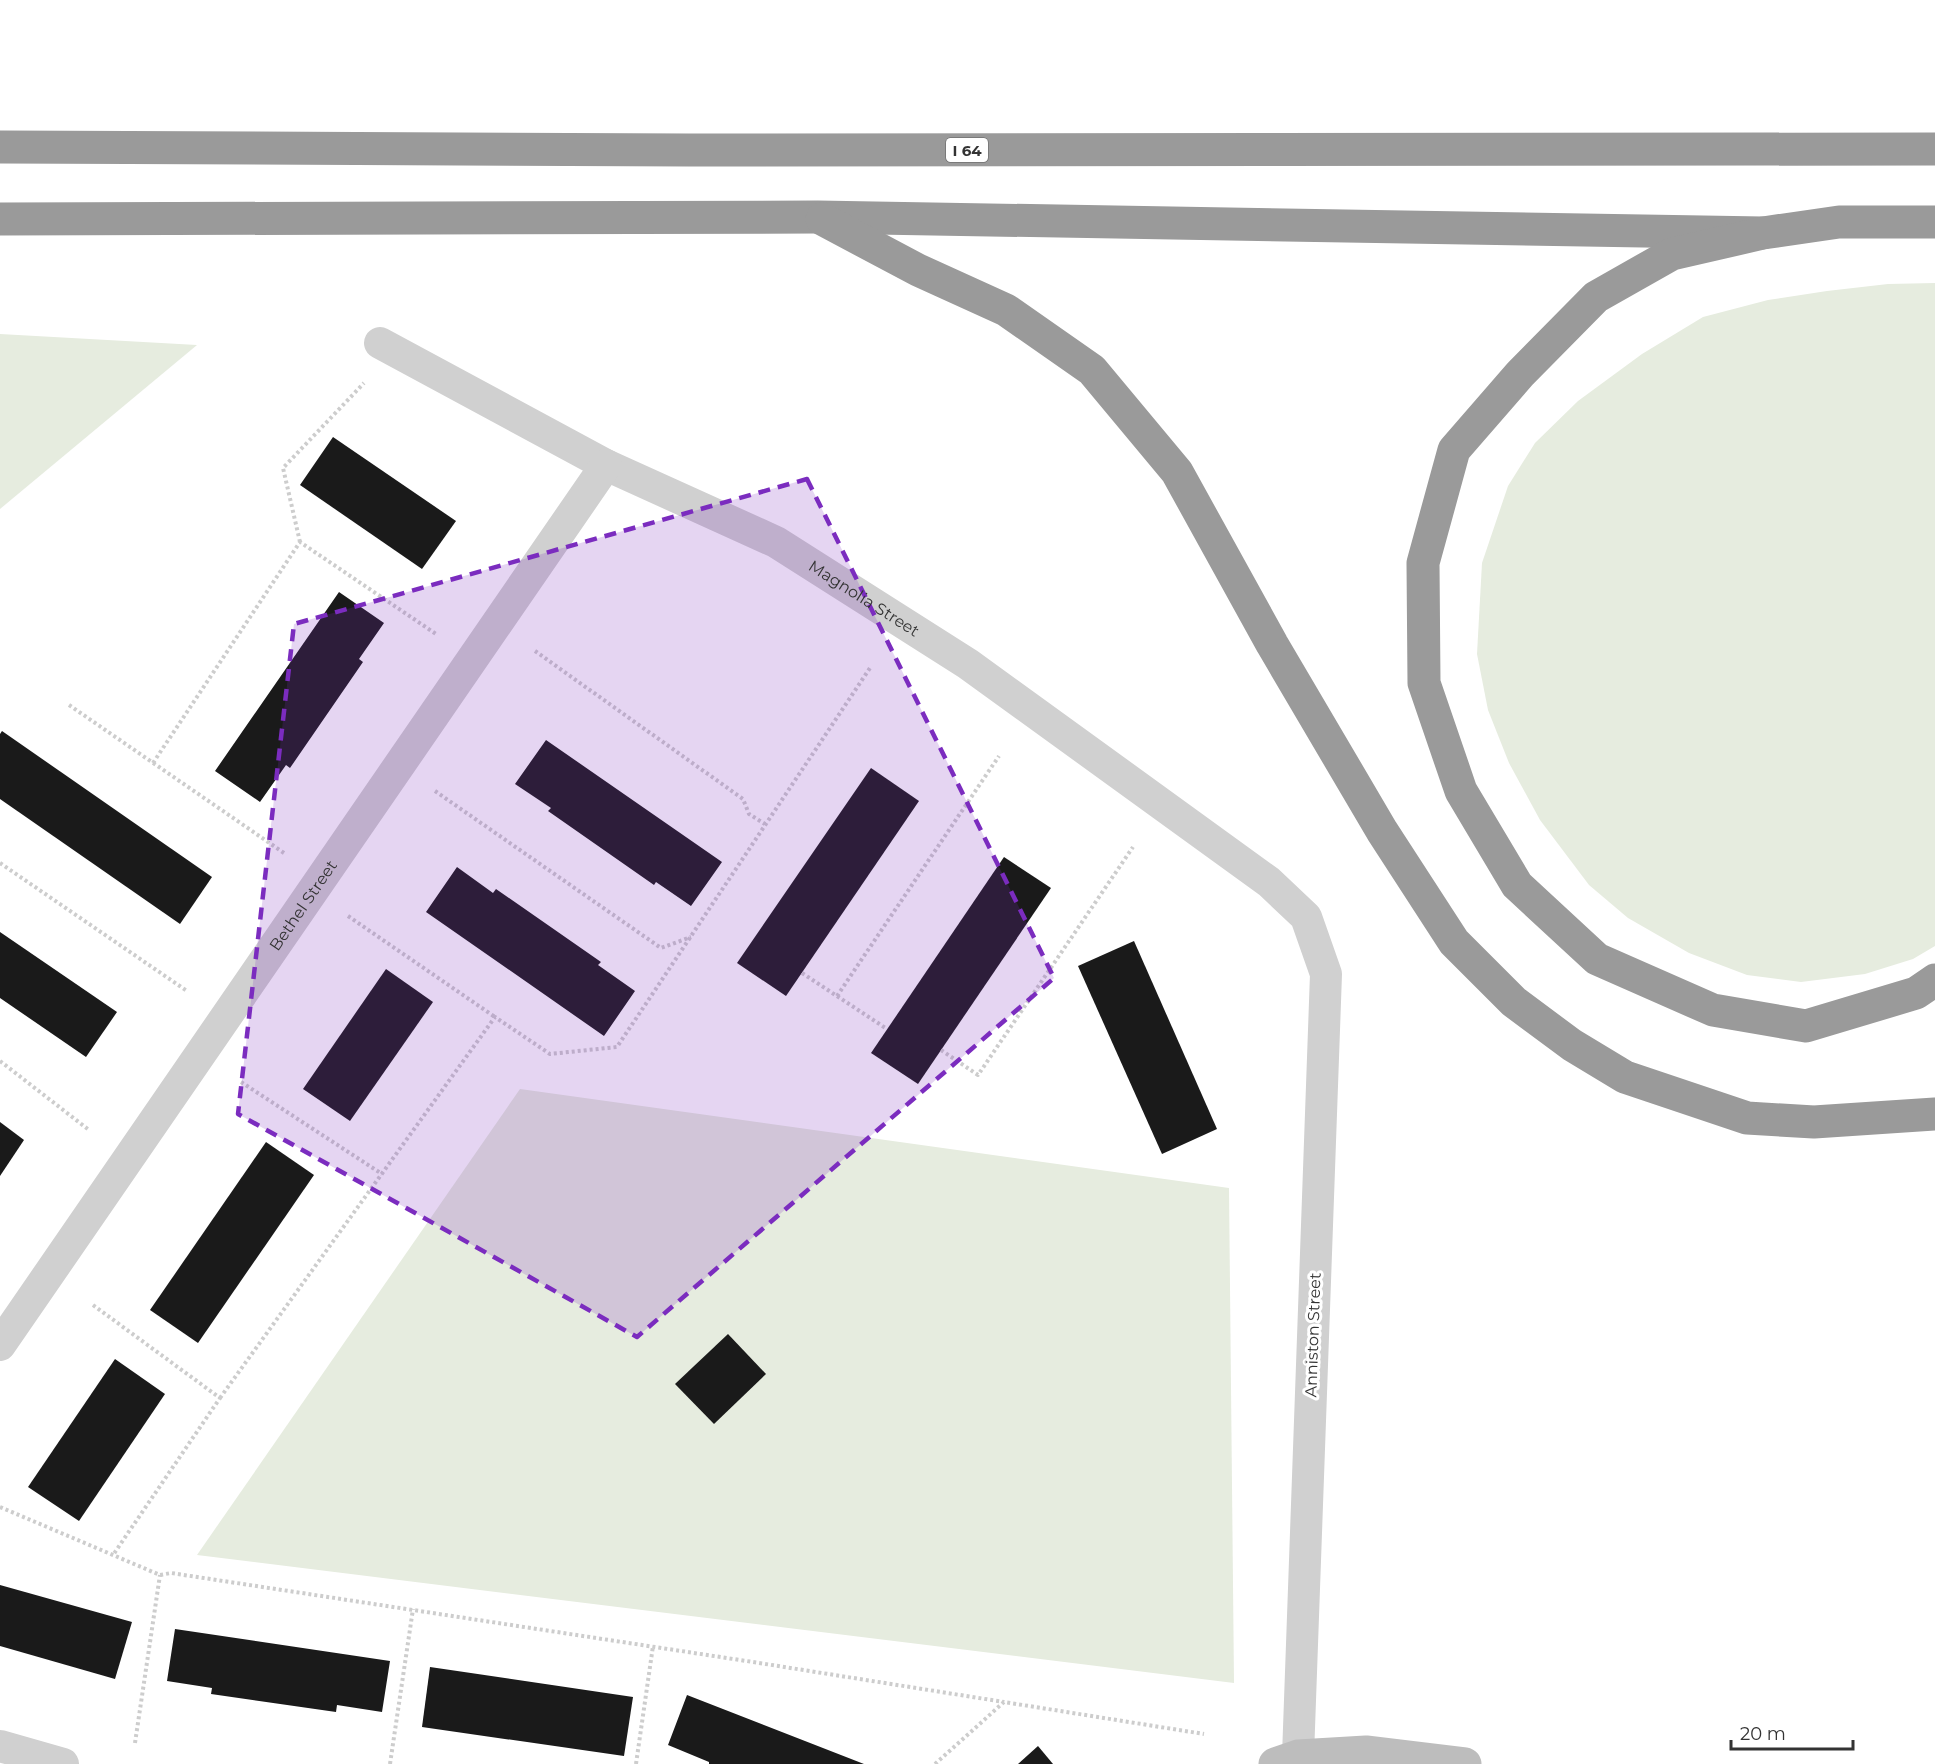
<svg xmlns="http://www.w3.org/2000/svg" width="1935" height="1764" font-family="Montserrat,sans-serif">
<style>
.green{fill:#e6ecdf}
.building{fill:#1a1a1a}
.lines{fill:none;stroke-linecap:round;stroke-linejoin:round}
.path{stroke:#cdcdcd;stroke-width:4;stroke-dasharray:3 3;stroke-linecap:butt}
.street{stroke:#d0d0d0;stroke-width:32}
.secondary{stroke:#bdbdbd;stroke-width:33}
.highway{stroke:#9a9a9a;stroke-width:33}
.marked{fill:#7b2cbf;fill-opacity:0.2;stroke:#7b2cbf;stroke-width:4.5;stroke-dasharray:12 8;stroke-linejoin:round}
.labels{text-anchor:middle;dominant-baseline:central;stroke-width:6;stroke-linejoin:round;paint-order:stroke}
.shield{fill:#fff;stroke:#707070;stroke-width:1.5}
.shield-label{font-size:15px;font-weight:bold;fill:#333}
.street-label{font-size:16px;fill:#333;stroke:#fff}
</style>
<rect width="100%" height="100%" fill="#fff"/>
<!-- green -->
<g class="green">
<path d="M1935 283V946L1913 959 1865 974 1801 982 1747 975 1689 953 1628 918 1589 885 1540 820 1509 763 1488 710 1477 654 1482 563 1508 486 1535 443 1578 401 1642 354 1703 317 1768 300 1827 291 1888 284Z"/>
<path d="M0 334 197 345 0 509Z"/>
<path d="M520 1089 1229 1188 1234 1683 197 1555Z"/>
</g>
<!-- building -->
<g class="building">
<path d="M333 437 456 521 422 569 300 485Z"/>
<path d="M339 592 384 623 359 659 363 662 290 768 286 765 260 802 215 771Z"/>
<path d="M2 731 212 877 180 924 0 799V734Z"/>
<path d="M546 740 722 862 691 906 656 882 654 885 548 811 551 808 515 784Z"/>
<path d="M871 768 919 801 786 996 737 963Z"/>
<path d="M1004 857 1051 888 918 1084 871 1053Z"/>
<path d="M457 867 493 893 496 889 601 962 598 965 635 991 604 1036 426 912Z"/>
<path d="M0 932 117 1012 86 1057 0 998Z"/>
<path d="M1134 941 1217 1129 1162 1154 1078 966Z"/>
<path d="M386 969 433 1002 350 1121 303 1089Z"/>
<path d="M0 1122 24 1140 0 1176Z"/>
<path d="M266 1142 314 1175 198 1343 150 1310Z"/>
<path d="M728 1334 766 1374 714 1424 675 1384Z"/>
<path d="M115 1359 165 1394 79 1521 28 1487Z"/>
<path d="M0 1585 132 1622 115 1679 0 1646Z"/>
<path d="M175 1629 390 1661 382 1712 337 1705 336 1712 211 1694 212 1688 167 1681Z"/>
<path d="M430 1667 633 1697 624 1756 422 1727Z"/>
<path d="M687 1695 864 1764H709V1762L668 1745Z"/>
<path d="M1038 1746 1053 1764H1018Z"/>
</g>
<g class="lines">
<!-- path -->
<g class="path">
<path d="M300 542 283 468 364 383"/>
<path d="M535 651 743 799 749 814 765 824"/>
<path d="M69 705 284 853"/>
<path d="M153 763 300 542 436 634"/>
<path d="M435 791 661 948 691 937"/>
<path d="M0 863 187 991"/>
<path d="M348 916 495 1017"/>
<path d="M802 973 887 1029"/>
<path d="M837 996 999 756"/>
<path d="M941 1050 978 1075 1133 847"/>
<path d="M0 1061 89 1130"/>
<path d="M241 1082 382 1174"/>
<path d="M93 1305 220 1398 113 1555"/>
<path d="M220 1398 495 1017 550 1054 617 1047 870 668"/>
<path d="M0 1507 160 1575 171 1573 753 1662 1004 1702"/>
<path d="M135 1743 160 1575"/>
<path d="M390 1764 413 1609"/>
<path d="M636 1764 653 1646"/>
<path d="M935 1764 1004 1702 1204 1734"/>
</g>
<!-- street -->
<g class="street">
<path id="s1" d="M380 343 606 465 776 542 968 664 1269 882 1306 917 1326 974 1298 1756"/>
<path id="s2" d="M0 1345 606 465"/>
<path d="M0 1746 63 1764"/>
</g>
<!-- secondary -->
<path class="secondary" d="M1275 1764 1298 1756 1366 1752 1465 1764"/>
<!-- highway -->
<g class="highway">
<path d="M0 147 689 150 1935 149"/>
<path d="M0 219 818 217 1763 233"/>
<path d="M822 219 918 270 1006 310 1092 370 1177 472 1272 644 1382 831 1454 942 1514 1002 1572 1045 1625 1077 1747 1118 1814 1122 1935 1114"/>
<path d="M1935 222H1839L1763 233 1672 254 1596 297 1520 374 1454 450 1423 563 1424 683 1461 791 1517 885 1597 959 1713 1010 1806 1026 1916 993 1935 980"/>
</g>
</g>
<!-- marked area -->
<path class="marked" d="M807 479 1054 978 637 1337 238 1114 294 624Z"/>
<g class="labels">
<!-- shield labels -->
<rect class="shield" x="946" y="138" width="42" height="24" rx="4.5"/>
<g class="shield-label">
<text x="967" y="150">I 64</text>
</g>
<!-- street labels -->
<g class="street-label">
<text stroke="none"><textPath href="#s1" startOffset="548">Magnolia Street</textPath></text>
<text stroke="none"><textPath href="#s2" startOffset="534">Bethel Street</textPath></text>
<text transform="translate(1313 1335) rotate(-88)">Anniston Street</text>
</g>
</g>
<!-- scale -->
<path d="M1731 1740v9h122v-9" fill="none" stroke="#333333" stroke-width="3"/>
<text x="1740" y="1740" font-size="18" fill="#333333" stroke="#ffffff" stroke-width="4.5" paint-order="stroke">20 m</text>
</svg>
